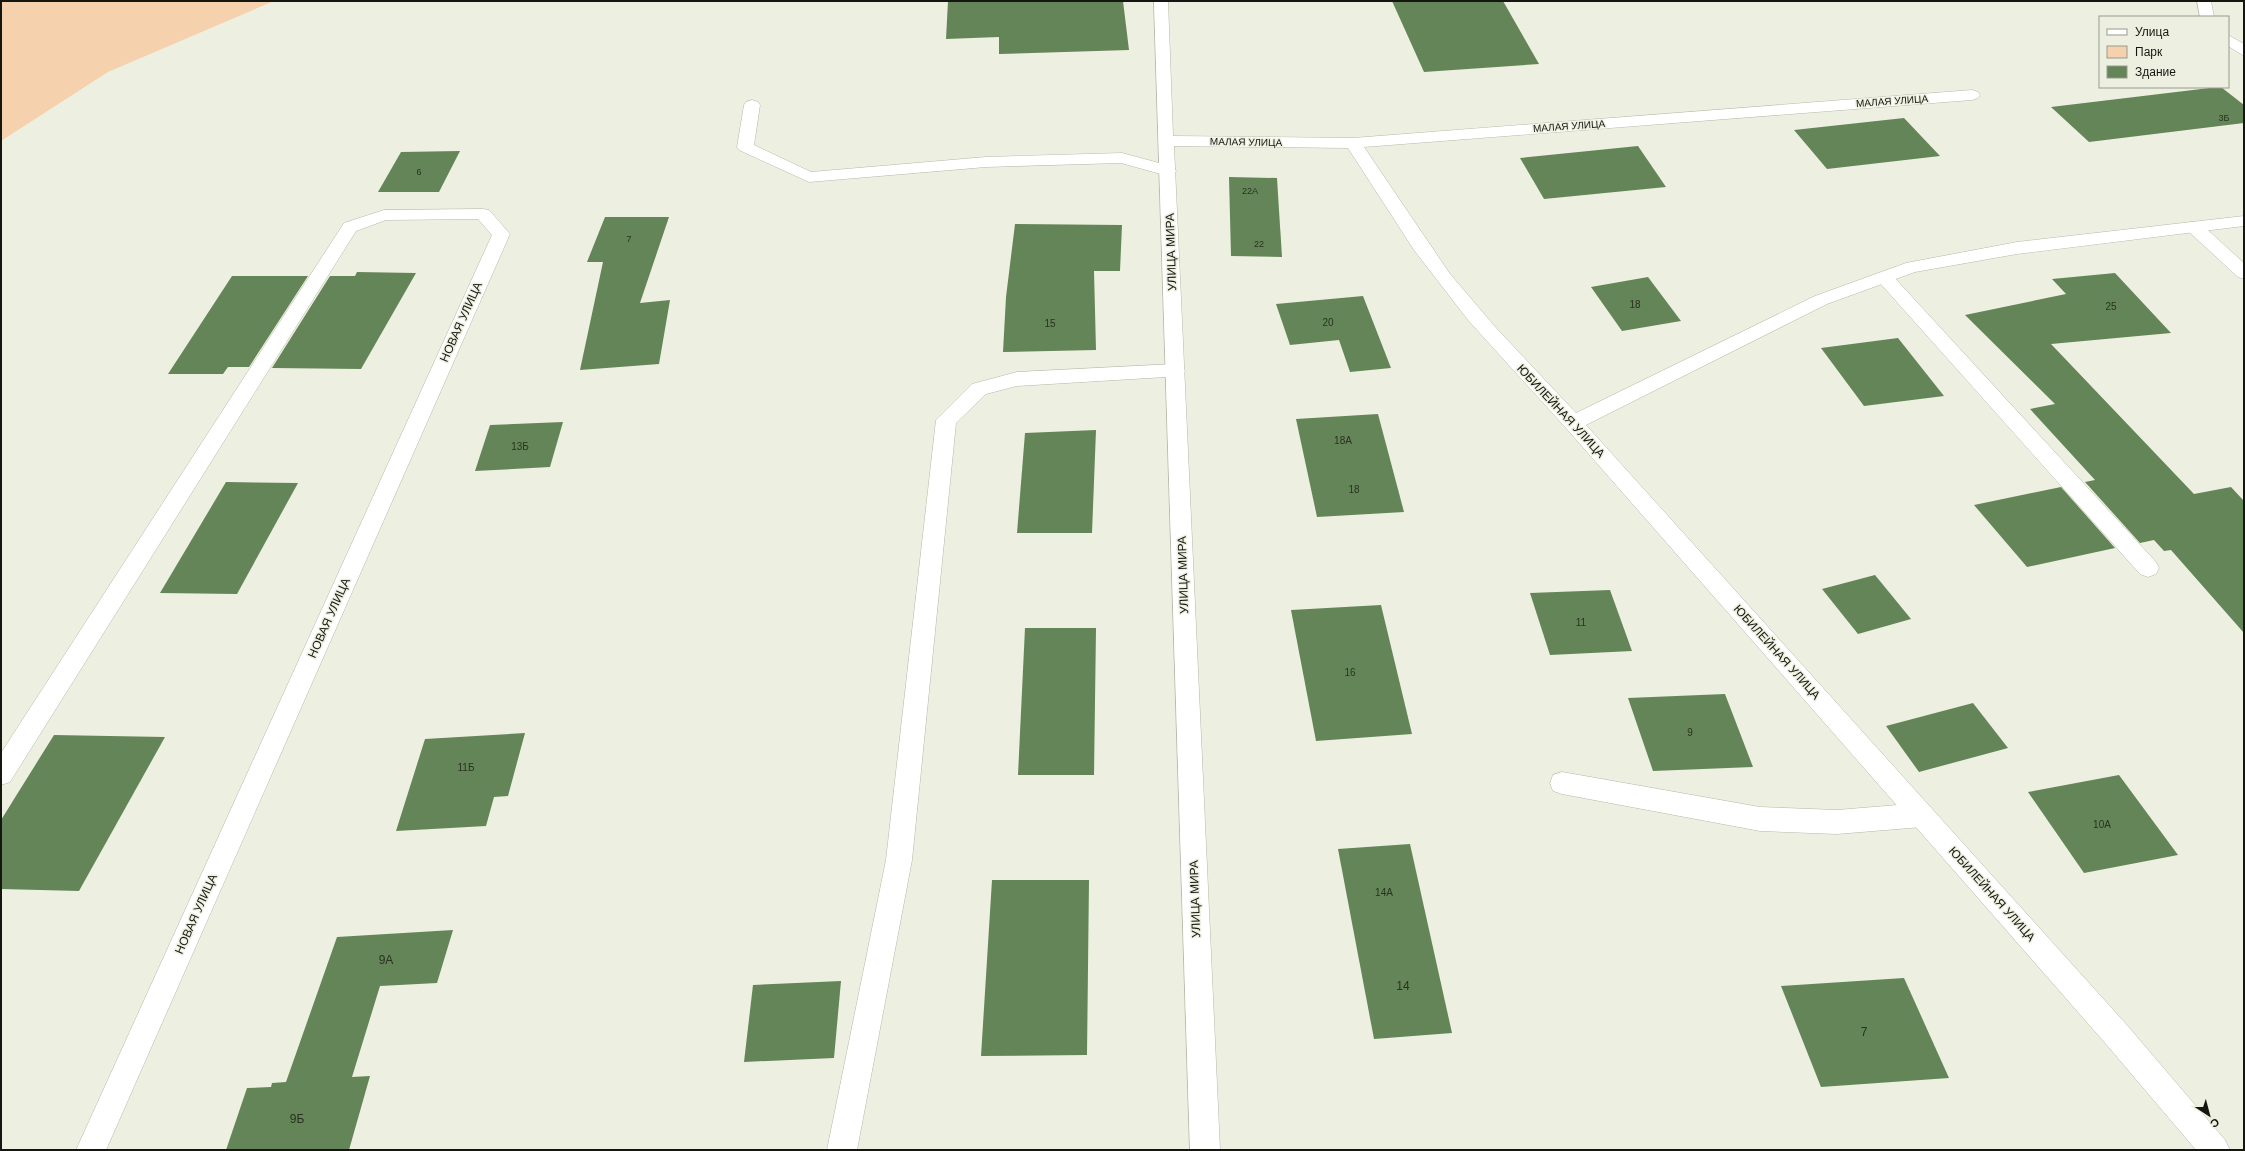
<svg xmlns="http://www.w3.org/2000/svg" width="2245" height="1151" font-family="Helvetica,sans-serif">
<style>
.green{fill:#f5d2ad}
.building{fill:#648557}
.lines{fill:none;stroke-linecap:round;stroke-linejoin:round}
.lane-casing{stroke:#b5b8a8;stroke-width:1}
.street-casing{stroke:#b5b8a8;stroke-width:1}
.lane{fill:#fff;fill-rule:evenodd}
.street{fill:#fff;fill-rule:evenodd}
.labels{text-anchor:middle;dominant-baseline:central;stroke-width:3;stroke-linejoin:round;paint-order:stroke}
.far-number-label{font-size:9px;fill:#2a3222}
.far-street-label{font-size:10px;fill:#161611;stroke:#edf0e0}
.number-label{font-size:10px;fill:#2a3222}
.street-label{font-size:12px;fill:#161611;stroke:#edf0e0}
.near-number-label{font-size:12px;fill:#2a3222}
</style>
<rect width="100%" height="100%" fill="#edf0e0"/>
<!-- green -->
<path class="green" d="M1 1H274L108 72 1 141Z"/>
<!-- building -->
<g class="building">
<path d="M948 1H1123L1129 50 999 54V37L946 39Z"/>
<path d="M1392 1H1503L1539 64 1424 72Z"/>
<path d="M2218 87H2221L2244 105V123L2089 142 2051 107Z"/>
<path d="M1904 118 1940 156 1827 169 1794 130Z"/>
<path d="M1638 146 1666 187 1544 199 1520 158Z"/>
<path d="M460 151 439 192H378L401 152Z"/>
<path d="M1229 177 1277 178 1282 257 1231 256Z"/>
<path d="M605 217H669L640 303 670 300 659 364 580 370 603 262H587Z"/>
<path d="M1015 224 1122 225 1120 271H1094L1096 350 1003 352 1006 297Z"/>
<path d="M357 272 416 273 361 369 272 368 330 276H355Z"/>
<path d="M2115 273 2171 333 2051 344 2194 494 2231 487 2244 501V633L2171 550 2164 551 2154 540 2140 543 2085 482 2095 480 2030 409 2055 404 1965 315 2066 294 2052 279Z"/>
<path d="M232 276H308L249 367H228L223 374H168Z"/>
<path d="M1648 277 1681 321 1622 331 1591 287Z"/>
<path d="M1363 296 1391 368 1350 372 1339 340 1290 345 1276 304Z"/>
<path d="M1898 338 1944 396 1864 406 1821 348Z"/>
<path d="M1378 414 1404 512 1317 517 1296 419Z"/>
<path d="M563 422 550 467 475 471 490 425Z"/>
<path d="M1096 430 1092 533H1017L1025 433Z"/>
<path d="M226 482 298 483 237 594 160 593Z"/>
<path d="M2061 487 2115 548 2027 567 1974 505Z"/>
<path d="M1875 575 1911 619 1858 634 1822 589Z"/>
<path d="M1610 590 1632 651 1550 655 1530 593Z"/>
<path d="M1381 605 1412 734 1316 741 1291 610Z"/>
<path d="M1025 628H1096L1094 775H1018Z"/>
<path d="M1725 694 1753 767 1653 771 1628 698Z"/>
<path d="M1973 703 2008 748 1919 772 1886 726Z"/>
<path d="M525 733 508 796 494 797 486 826 396 831 425 739Z"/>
<path d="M54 735 165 737 79 891 1 889V820Z"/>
<path d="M2119 775 2178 855 2084 873 2028 792Z"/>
<path d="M1410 844 1452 1033 1374 1039 1338 849Z"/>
<path d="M992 880H1089L1087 1055 981 1056Z"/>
<path d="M453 930 437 983 380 986 352 1077 370 1076 349 1150H226L247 1088 271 1087 272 1083 286 1082 337 937Z"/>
<path d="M1904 978 1949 1078 1821 1087 1781 986Z"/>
<path d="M841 981 834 1058 744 1062 753 985Z"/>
</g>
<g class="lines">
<!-- lane casing -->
<g class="lane-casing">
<g id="lane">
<path d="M752 100 758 102 760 105 754 145 811 172 986 157 1122 153 1174 167 1176 171 1174 175 1168 176 1121 163 986 167 809 182 739 150 737 147 744 105 746 102Z"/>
<path d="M2194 222 2200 223 2244 263V279L2238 277 2188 231 2185 227 2188 223Z"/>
<path d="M1885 272 1891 274 2156 562 2159 568 2156 574 2148 577 2140 574 1879 282 1876 278 1879 274Z"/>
<path d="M1175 364 1182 366 1185 371 1182 376 1017 386 986 394 956 423 912 860 857 1150H827L886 860 936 420 972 384 1017 372Z"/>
<path d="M1562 772 1760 807 1837 810 1922 803 1931 807 1935 815 1931 823 1922 827 1837 834 1760 831 1562 794 1553 791 1550 783 1553 775Z"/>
</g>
</g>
<!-- street casing -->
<g class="street-casing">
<g id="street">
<path d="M1154 1H1168L1173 136 1353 138 1972 90 1978 92 1980 95 1978 98 1972 100 1364 147 1450 274 1497 329 1576 413 1815 296 1906 263 2017 242 2244 216V226L2017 254 1915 272 1827 304 1586 425 2126 1024 2225 1140 2230 1150H2196L2106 1044 1566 428 1468 320 1414 250 1348 148 1174 146 1220 1150H1190Z"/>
<path d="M2197 1H2211L2214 17H2200Z"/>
<path d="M2228 35 2244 44V56L2228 46Z"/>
<path d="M483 209 489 210 510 234 106 1150H76L492 235 478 219 386 220 356 231 10 782 1 785V753L344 223 384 210Z"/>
</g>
</g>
<!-- lane -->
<use href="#lane" class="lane"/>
<!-- street -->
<use href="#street" class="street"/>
</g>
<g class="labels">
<!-- far-number labels -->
<g class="far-number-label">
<text x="2224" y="118">3Б</text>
<text x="419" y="172">6</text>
<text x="1250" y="191">22А</text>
<text x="629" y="239">7</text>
<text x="1259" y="244">22</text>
</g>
<!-- far-street labels -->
<g class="far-street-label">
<text transform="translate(1892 101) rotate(-4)">МАЛАЯ УЛИЦА</text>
<text transform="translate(1569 126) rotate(-4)">МАЛАЯ УЛИЦА</text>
<text transform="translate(1246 142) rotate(1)">МАЛАЯ УЛИЦА</text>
</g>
<!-- number labels -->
<g class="number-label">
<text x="1635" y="304">18</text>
<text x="2111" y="306">25</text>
<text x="1328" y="322">20</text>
<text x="1050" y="323">15</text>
<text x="1343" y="440">18А</text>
<text x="520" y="446">13Б</text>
<text x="1354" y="489">18</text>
<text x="1581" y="622">11</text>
<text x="1350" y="672">16</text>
<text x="1690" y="732">9</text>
<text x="466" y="767">11Б</text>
<text x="2102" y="824">10А</text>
<text x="1384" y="892">14А</text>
</g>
<!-- street labels -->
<g class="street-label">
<text transform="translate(1171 252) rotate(-92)">УЛИЦА МИРА</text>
<text transform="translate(461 322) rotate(-66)">НОВАЯ УЛИЦА</text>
<text transform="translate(1561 411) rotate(47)">ЮБИЛЕЙНАЯ УЛИЦА</text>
<text transform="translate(1183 575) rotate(-92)">УЛИЦА МИРА</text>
<text transform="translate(329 618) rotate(-66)">НОВАЯ УЛИЦА</text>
<text transform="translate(1777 652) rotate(48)">ЮБИЛЕЙНАЯ УЛИЦА</text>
<text transform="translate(1992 894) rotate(48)">ЮБИЛЕЙНАЯ УЛИЦА</text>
<text transform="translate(1195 899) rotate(-92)">УЛИЦА МИРА</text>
<text transform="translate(196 914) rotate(-66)">НОВАЯ УЛИЦА</text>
</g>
<!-- near-number labels -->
<g class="near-number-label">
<text x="386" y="960">9А</text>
<text x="1403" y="986">14</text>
<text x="1864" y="1032">7</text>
<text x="297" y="1119">9Б</text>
</g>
</g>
<!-- border -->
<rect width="2245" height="1151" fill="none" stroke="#161611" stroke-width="4"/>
<!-- legend -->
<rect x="2099" y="16" width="130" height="72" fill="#edf0e0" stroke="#97998d"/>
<rect x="2107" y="29" width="20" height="6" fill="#ffffff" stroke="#97998d"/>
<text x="2135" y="36" font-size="12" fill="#161611">Улица</text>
<rect x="2107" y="46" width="20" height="12" fill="#f5d2ad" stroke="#97998d"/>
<text x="2135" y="56" font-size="12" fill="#161611">Парк</text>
<rect x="2107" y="66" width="20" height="12" fill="#648557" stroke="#97998d"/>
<text x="2135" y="76" font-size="12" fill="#161611">Здание</text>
<!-- north arrow -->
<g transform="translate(2209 1115) rotate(144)" stroke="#edf0e0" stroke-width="3" paint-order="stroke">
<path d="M0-3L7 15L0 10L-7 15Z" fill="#161611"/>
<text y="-6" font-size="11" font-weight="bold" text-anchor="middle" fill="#161611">С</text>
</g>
</svg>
